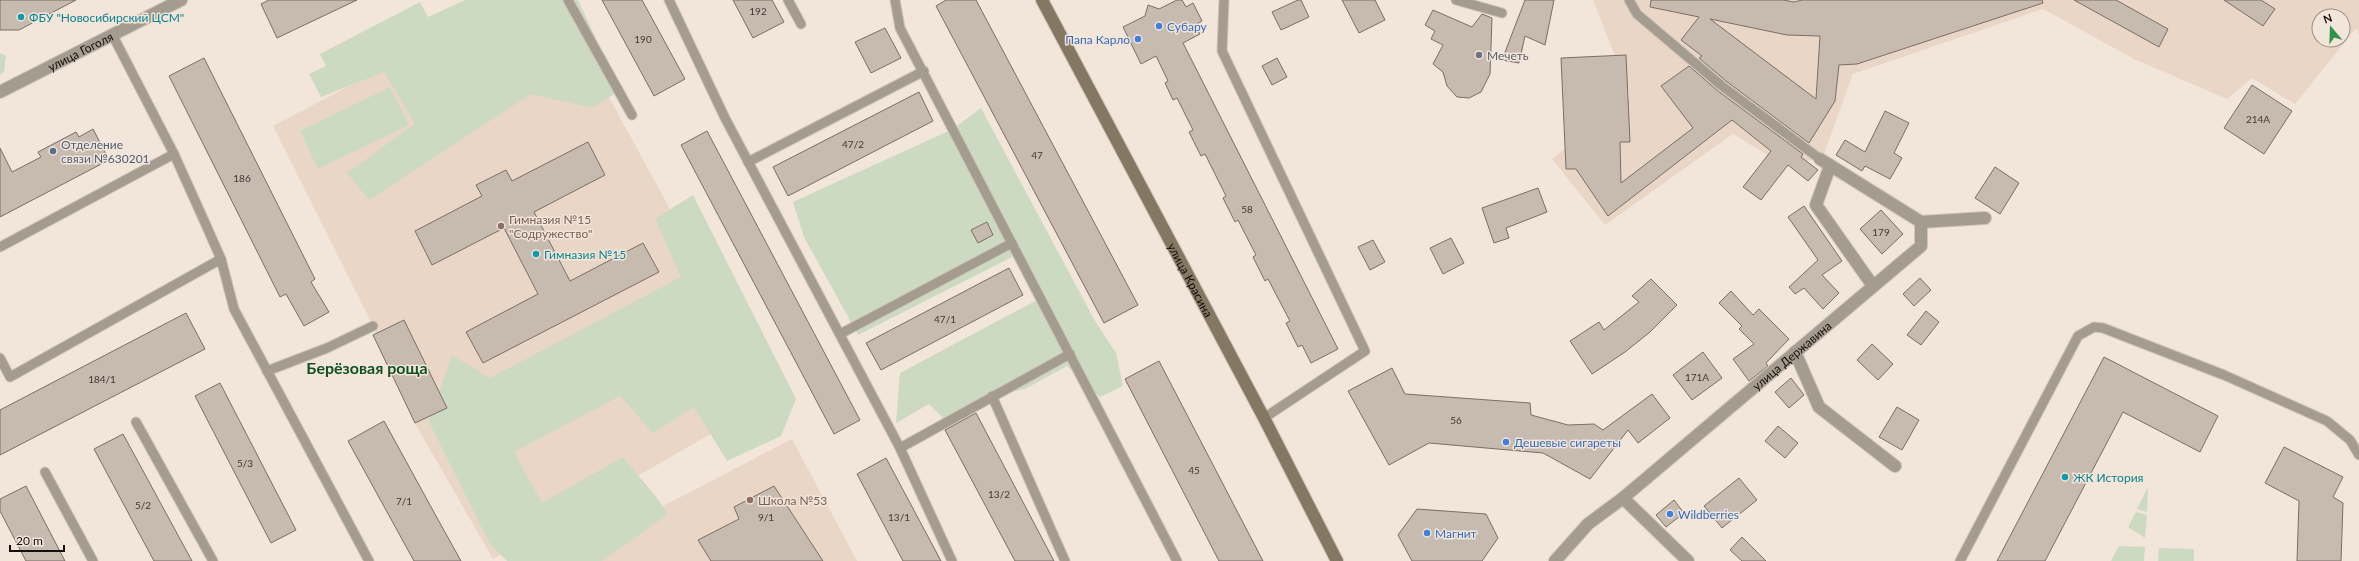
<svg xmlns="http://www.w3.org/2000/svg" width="2359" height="561" font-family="Lato,sans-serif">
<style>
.built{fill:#ead6c6;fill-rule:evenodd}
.green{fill:#ccdac2}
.building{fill:#c7baaf;stroke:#7a6e65;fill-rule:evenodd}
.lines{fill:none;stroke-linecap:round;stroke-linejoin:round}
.service-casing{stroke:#cec3b9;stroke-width:11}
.minor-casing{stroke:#cec3b9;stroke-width:14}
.tertiary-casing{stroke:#cec3b9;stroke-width:14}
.secondary-casing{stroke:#cec3b9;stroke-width:14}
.service{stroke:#a49c8e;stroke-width:9}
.minor{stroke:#a49c8e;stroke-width:12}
.tertiary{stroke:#a49c8e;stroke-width:12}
.secondary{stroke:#847863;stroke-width:12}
.culture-dot{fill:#0f9aa8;stroke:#f2e5da;stroke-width:1.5}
.shop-dot{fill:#3f7fe0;stroke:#f2e5da;stroke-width:1.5}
.worship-dot{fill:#6b7280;stroke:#f2e5da;stroke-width:1.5}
.service-dot{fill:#5c6f8a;stroke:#f2e5da;stroke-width:1.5}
.education-dot{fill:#8d6e63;stroke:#f2e5da;stroke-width:1.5}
.labels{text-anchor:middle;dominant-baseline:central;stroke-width:3;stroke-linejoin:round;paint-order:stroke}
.number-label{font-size:10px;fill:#3f3933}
.culture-label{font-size:12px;fill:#0d838f;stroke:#f2e5da;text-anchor:start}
.shop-label{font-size:12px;fill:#366cbe;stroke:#f2e5da;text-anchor:start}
.street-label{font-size:12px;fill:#120e0a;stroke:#f2e5da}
.worship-label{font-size:12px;fill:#5b616d;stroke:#f2e5da;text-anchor:start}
.service-label{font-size:12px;fill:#4e5e75;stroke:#f2e5da;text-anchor:start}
.education-label{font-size:12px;fill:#785e54;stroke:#f2e5da;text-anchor:start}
.district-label{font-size:16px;font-weight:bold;fill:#0f5122;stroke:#f2e5da}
</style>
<rect width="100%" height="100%" fill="#f2e5da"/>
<!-- built -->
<g class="built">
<path d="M514 0H556L773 398 493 559 415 423 373 335 376 333 373 326 273 126Z"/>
<path d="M1593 0H2359V35L2356 28 2295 104 2252 78 2227 99 2134 59 2043 9 1853 74 1822 159 1781 163 1733 134 1605 225 1552 159 1630 95ZM2319 16H2343V40H2319Z"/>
<path d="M792 439 857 561H558Z"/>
</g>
<!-- green -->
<g class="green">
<path d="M465 0H578L620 90 593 108 531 94 369 200 347 173 415 124 384 72 321 97 309 74 326 66 320 54 420 2 428 17Z"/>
<path d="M0 53 6 56 4 72 0 75Z"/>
<path d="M390 87 409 125 318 169 300 131Z"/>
<path d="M981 108 1095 321 1116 353 1123 386 1100 397 1067 366 1025 389 984 398 943 418 929 404 896 423 900 373 1037 300 1016 255 858 335 804 237 793 202 953 129Z"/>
<path d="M693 195 796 399 781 436 727 461 694 407 653 433 620 396 514 452 542 503 623 457 657 498 668 514 602 561H507L490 544 429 422 452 355 490 378 681 277 655 219Z"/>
<path d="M2148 487 2147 512 2137 509Z"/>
<path d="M2136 512 2147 515 2145 538 2128 527Z"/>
<path d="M2119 546 2145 547 2144 561H2111Z"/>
<path d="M2159 548 2194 549V561H2158Z"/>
</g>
<!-- building -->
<g class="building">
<path d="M0 0H76L19 30H0Z"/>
<path d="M269 0H357L277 38 261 4Z"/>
<path d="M602 0H642L685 79 654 96Z"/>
<path d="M733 0H772L784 22 753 38Z"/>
<path d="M946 0H976L1138 305 1104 323 936 6Z"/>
<path d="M1177 0H1182L1186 7 1193 3 1202 21 1195 25 1200 34 1183 43 1338 349 1311 363 1302 345 1298 347 1286 323 1290 321 1268 279 1265 281 1253 257 1256 255 1238 220 1235 222 1223 198 1226 196 1205 154 1201 156 1189 132 1193 130 1177 98 1173 100 1165 83 1168 81 1156 56 1141 64 1123 27 1145 16 1148 5 1159 9Z"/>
<path d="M1298 0H1301L1309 17 1281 30 1272 12Z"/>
<path d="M1342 0H1375L1385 20 1359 33Z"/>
<path d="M1525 0H1554L1545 45 1525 36 1519 63 1502 60Z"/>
<path d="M1651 0H1783L1794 2 1802 0H2042L2043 3 1857 64 1839 65 1835 101 1809 143 1726 81 1699 58 1702 56 1681 40 1699 17 1650 7ZM1710 19 1787 35 1820 36 1816 99Z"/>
<path d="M2074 0H2116L2168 29 2159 47Z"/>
<path d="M2224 0H2261L2275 9 2263 26Z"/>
<path d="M1433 10 1472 27 1482 14 1492 18 1490 74 1481 92 1469 98 1457 97 1447 86 1443 72 1433 64 1443 45 1431 39 1435 31 1425 25Z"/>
<path d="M885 28 901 58 871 73 855 42Z"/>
<path d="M1626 55 1630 142H1620L1621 183 1693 128 1661 86 1689 66 1718 91 1803 154 1801 157 1818 170 1808 181 1788 165 1761 200 1743 187 1771 151 1732 120 1608 216 1576 169H1566L1561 58Z"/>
<path d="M204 58 315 279 311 282 329 312 304 326 286 294 280 297 169 76Z"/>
<path d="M1277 58 1287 77 1272 85 1262 66Z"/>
<path d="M2252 85 2292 111 2264 154 2224 128Z"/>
<path d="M919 92 933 121 788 196 773 167Z"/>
<path d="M1885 111 1909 123 1894 153 1902 158 1890 179 1865 166 1862 171 1836 155 1845 140 1865 152Z"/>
<path d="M93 129 109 160 0 217V148L12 172 41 157 38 152 76 132 79 137Z"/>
<path d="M707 131 860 420 834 434 681 145Z"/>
<path d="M588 142 605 175 534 212 570 281 643 243 659 272 483 363 466 332 538 294 504 228 432 265 415 231 482 196 476 185 506 170 512 181Z"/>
<path d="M1995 167 2019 183 2000 214 1975 198Z"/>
<path d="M1538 188 1547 212 1506 228 1509 238 1494 243 1482 208Z"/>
<path d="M1804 206 1842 261 1822 275 1839 293 1823 309 1804 288 1795 294 1789 287 1818 260 1788 217Z"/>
<path d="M1881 210 1903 234 1882 254 1860 229Z"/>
<path d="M987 222 993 235 978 243 971 230Z"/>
<path d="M1451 238 1464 263 1443 274 1430 248Z"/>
<path d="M1373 240 1385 262 1370 270 1358 247Z"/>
<path d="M1009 268 1023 295 881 370 866 343Z"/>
<path d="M1920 278 1931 290 1914 306 1903 294Z"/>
<path d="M1651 279 1677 305 1650 332 1625 352 1592 374 1570 341 1599 322 1604 330 1639 302 1632 296Z"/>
<path d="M1731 291 1753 315 1759 309 1789 339 1766 363 1768 366 1749 381 1733 359 1754 344 1739 329 1742 326 1719 303Z"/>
<path d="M1926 311 1939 322 1921 345 1907 335Z"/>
<path d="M186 313 205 349 0 455V410Z"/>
<path d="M404 320 447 408 415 423 373 335Z"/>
<path d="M1872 344 1893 364 1878 380 1857 360Z"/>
<path d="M1703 352 1722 378 1692 400 1673 375Z"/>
<path d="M2104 357 2218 416 2200 452 2123 412 2045 561H1997Z"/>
<path d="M1159 361 1263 561H1219L1125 379Z"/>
<path d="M1392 368 1405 394 1530 403 1531 415 1568 425 1594 424 1603 430 1652 394 1670 418 1638 443 1628 430 1590 479 1543 453 1429 443 1389 465 1348 391Z"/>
<path d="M1791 378 1804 395 1789 408 1775 392Z"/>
<path d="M220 383 296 530 271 543 195 396Z"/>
<path d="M1897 407 1919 420 1902 450 1879 437Z"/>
<path d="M976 413 1054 561H1015L945 430Z"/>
<path d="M384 421 436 516 461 561H414L348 441Z"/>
<path d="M1778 426 1798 443 1785 458 1765 441Z"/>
<path d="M123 434 192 561H154L94 449Z"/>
<path d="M2284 447 2343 477 2333 497 2343 503 2341 561H2297L2299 501 2265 483Z"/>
<path d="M886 458 941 561H903L857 474Z"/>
<path d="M1739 478 1757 500 1722 528 1704 506Z"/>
<path d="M26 486 65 561H26L0 511V499Z"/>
<path d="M774 486 823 561H711L698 540 739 519 734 507Z"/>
<path d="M1674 500 1684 513 1666 527 1656 515Z"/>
<path d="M1417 509 1486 514 1498 538 1482 561H1412L1398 535Z"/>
<path d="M1742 537 1766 561H1742L1730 550Z"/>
</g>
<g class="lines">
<!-- service casing -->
<g class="service-casing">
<g id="service">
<path d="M568 0 632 115"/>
<path d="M669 0 725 118 900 448 952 561"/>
<path d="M788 0 801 24"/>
<path d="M895 0 900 28 1177 561"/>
<path d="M1224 0 1222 51 1365 351 1264 418"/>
<path d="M1456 0 1502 13"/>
<path d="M1629 0 1637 14 1722 86 1820 159"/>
<path d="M112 34 174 154 206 225 221 259 234 309 369 561"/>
<path d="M748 162 924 71"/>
<path d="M0 247 174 154"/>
<path d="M840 334 1012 243"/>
<path d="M0 358 10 377 221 259"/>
<path d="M267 371 327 348 373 326"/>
<path d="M992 396 1065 561"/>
<path d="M136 422 213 561"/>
<path d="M900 448 1070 354"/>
<path d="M45 472 93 561"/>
<path d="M1960 561 2078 336 2094 327 2103 328 2224 375 2327 421 2350 440 2359 455"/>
</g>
</g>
<!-- minor casing -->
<g class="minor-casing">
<g id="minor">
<path d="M1830 166 1816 205 1873 286"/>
<path d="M1921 222 1985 218"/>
<path d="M1795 352 1819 407 1895 466"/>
<path d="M1623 498 1688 561"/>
<path id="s1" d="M1555 561 1588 524 1623 498 1921 246V222L1820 159"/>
</g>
</g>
<!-- tertiary casing -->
<g class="tertiary-casing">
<g id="tertiary">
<path id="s2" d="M0 92 181 0"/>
</g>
</g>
<!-- secondary casing -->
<g class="secondary-casing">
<g id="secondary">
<path id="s3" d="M1042 0 1264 418 1337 561"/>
</g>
</g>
<!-- service -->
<use href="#service" class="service"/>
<!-- minor -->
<use href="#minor" class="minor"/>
<!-- tertiary -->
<use href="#tertiary" class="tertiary"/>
<!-- secondary -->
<use href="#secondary" class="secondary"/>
</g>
<!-- markers -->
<g class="culture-dot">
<circle cx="21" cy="17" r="4"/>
<circle cx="536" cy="254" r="4"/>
<circle cx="2065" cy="477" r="4"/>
</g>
<g class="shop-dot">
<circle cx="1159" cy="26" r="4"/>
<circle cx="1138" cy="39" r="4"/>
<circle cx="1506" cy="442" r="4"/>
<circle cx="1670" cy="514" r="4"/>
<circle cx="1427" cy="533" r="4"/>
</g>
<circle class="worship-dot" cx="1479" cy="55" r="4"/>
<circle class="service-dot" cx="53" cy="151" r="4"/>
<g class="education-dot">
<circle cx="501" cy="226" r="4"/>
<circle cx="750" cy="500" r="4"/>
</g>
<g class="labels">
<!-- number labels -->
<g class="number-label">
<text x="758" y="11">192</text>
<text x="643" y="39">190</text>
<text x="2258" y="119">214А</text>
<text x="853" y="144">47/2</text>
<text x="1037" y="155">47</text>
<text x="242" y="178">186</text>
<text x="1247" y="209">58</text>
<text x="1881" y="232">179</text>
<text x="945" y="319">47/1</text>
<text x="1697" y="377">171А</text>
<text x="102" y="379">184/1</text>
<text x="1456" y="420">56</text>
<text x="245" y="463">5/3</text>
<text x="1194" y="470">45</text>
<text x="999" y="494">13/2</text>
<text x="404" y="501">7/1</text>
<text x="143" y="505">5/2</text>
<text x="766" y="517">9/1</text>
<text x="899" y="517">13/1</text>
</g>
<!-- culture labels -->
<g class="culture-label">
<text x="29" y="17">ФБУ "Новосибирский ЦСМ"</text>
<text x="544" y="254">Гимназия №15</text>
<text x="2073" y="477">ЖК История</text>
</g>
<!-- shop labels -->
<g class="shop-label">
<text x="1167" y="26">Субару</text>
<text x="1130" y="39" text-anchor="end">Папа Карло</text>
<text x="1514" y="442">Дешевые сигареты</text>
<text x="1678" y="514">Wildberries</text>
<text x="1435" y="533">Магнит</text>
</g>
<!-- street labels -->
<g class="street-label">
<text stroke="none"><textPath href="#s2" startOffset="90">улица Гоголя</textPath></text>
<text stroke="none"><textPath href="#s3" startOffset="317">улица Красина</textPath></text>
<text stroke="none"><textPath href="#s1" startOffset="314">улица Державина</textPath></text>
</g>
<!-- worship labels -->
<g class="worship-label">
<text x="1487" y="55">Мечеть</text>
</g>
<!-- service labels -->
<g class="service-label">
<text x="61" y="144">Отделение<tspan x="61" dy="14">связи №630201</tspan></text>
</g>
<!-- education labels -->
<g class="education-label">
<text x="509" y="219">Гимназия №15<tspan x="509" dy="14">"Содружество"</tspan></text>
<text x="758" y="500">Школа №53</text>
</g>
<!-- district labels -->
<g class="district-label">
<text x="367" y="367">Берёзовая роща</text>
</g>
</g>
<!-- north arrow -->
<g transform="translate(2331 28) rotate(341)"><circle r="19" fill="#f2e5da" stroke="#988f87"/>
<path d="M0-3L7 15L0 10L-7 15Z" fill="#309348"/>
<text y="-6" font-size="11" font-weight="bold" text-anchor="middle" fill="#120e0a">N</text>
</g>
<!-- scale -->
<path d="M10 545v6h54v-6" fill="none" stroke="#120e0a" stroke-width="2"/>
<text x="16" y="545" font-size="12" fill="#120e0a" stroke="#f2e5da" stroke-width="3" paint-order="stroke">20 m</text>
</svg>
